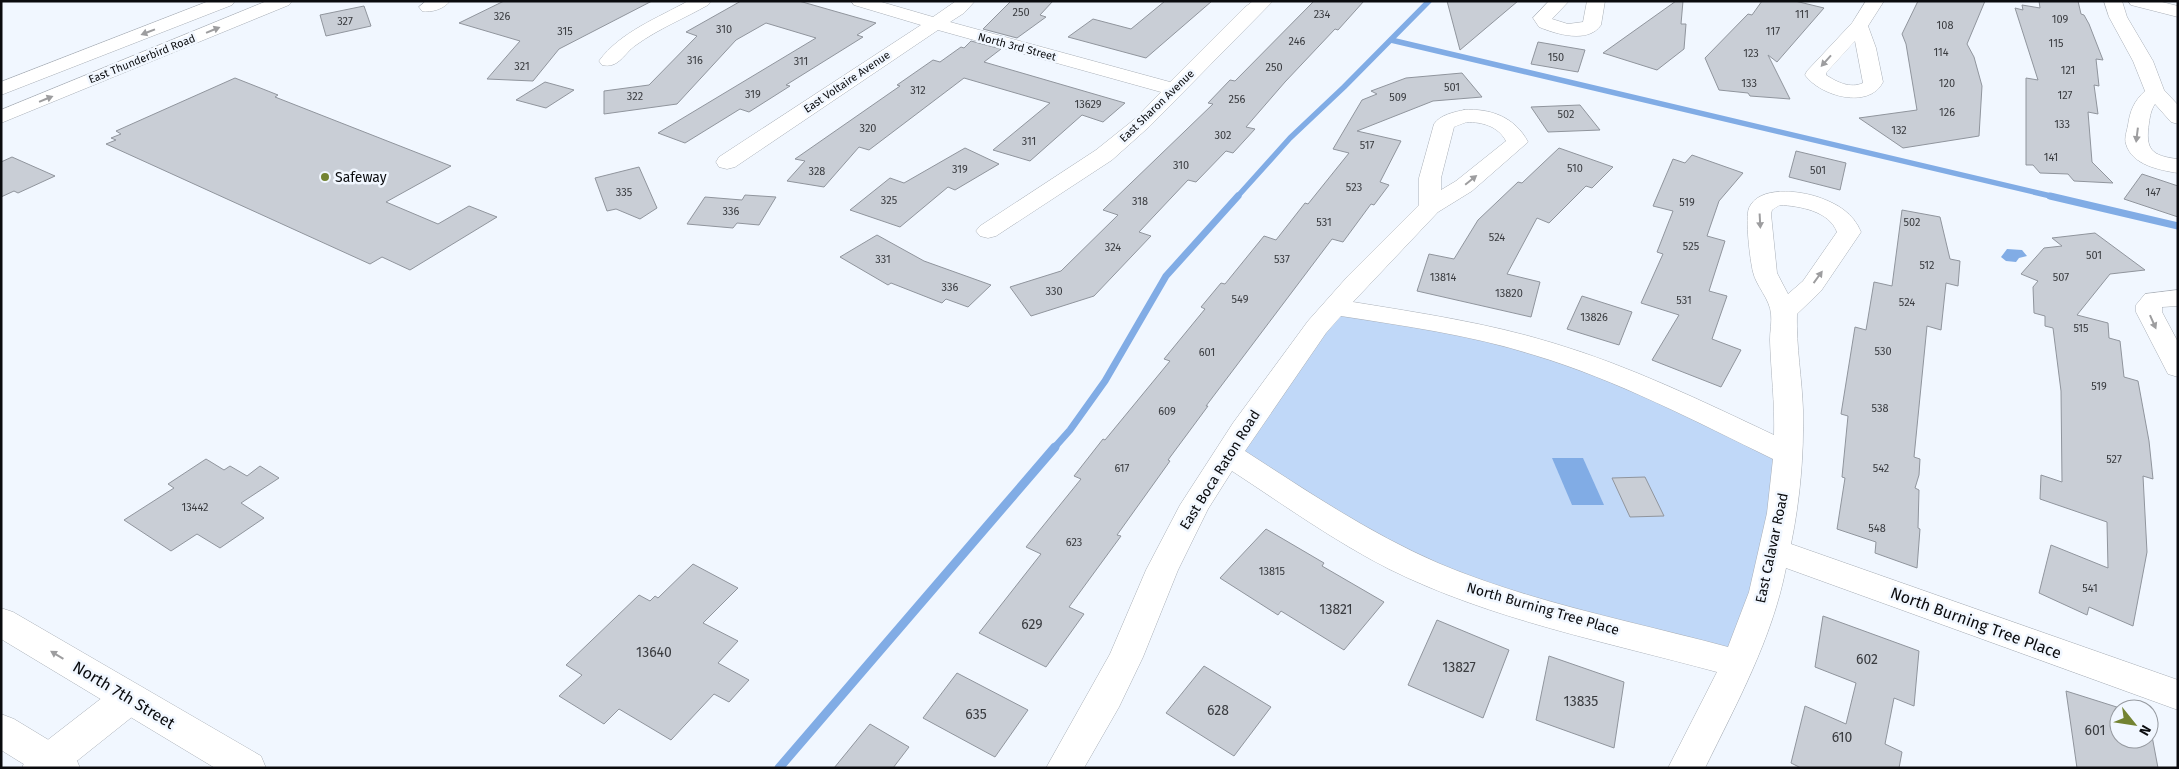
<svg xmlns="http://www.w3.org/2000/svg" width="2179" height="769" font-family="'Fira Sans',sans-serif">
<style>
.green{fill:#c0d8f8}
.water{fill:#81ace5}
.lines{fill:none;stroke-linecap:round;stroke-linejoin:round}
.stream-far2{stroke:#81ace5;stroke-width:5.5}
.stream-far1{stroke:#81ace5;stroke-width:7}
.stream{stroke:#81ace5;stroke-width:9}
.building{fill:#c9ced6;stroke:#90959d}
.minor-casing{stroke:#a9afb7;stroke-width:1}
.major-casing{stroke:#a9afb7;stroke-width:1}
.minor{fill:#fff;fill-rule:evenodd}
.major{fill:#fff;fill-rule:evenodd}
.oneway{fill:#9d9d9f}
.poi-dot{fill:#738332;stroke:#f1f7ff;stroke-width:2}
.labels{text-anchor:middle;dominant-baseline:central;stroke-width:5;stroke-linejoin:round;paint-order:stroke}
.number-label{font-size:11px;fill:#3a3c40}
.far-street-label{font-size:11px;fill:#0a0b0e;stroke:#f1f7ff}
.poi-label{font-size:14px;fill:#0a0b0e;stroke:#f1f7ff;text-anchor:start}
.street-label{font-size:14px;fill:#0a0b0e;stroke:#f1f7ff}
.near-number-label{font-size:14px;fill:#3a3c40}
.near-street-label{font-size:16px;fill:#0a0b0e;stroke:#f1f7ff}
</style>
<rect width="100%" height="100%" fill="#f1f7ff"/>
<!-- green -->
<path class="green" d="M1335 307 1501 337 1788 454 1739 664 1463 587 1229 455Z"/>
<!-- water -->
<g class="water">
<path d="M2007 249 2022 250 2027 256 2019 258 2016 262 2006 261 2001 257Z"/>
<path d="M1552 458H1583L1604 505H1572Z"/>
</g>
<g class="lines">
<!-- stream-far2 -->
<g class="stream-far2">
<path d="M1391 40 2055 197"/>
<path d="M1237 197 1290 138 1344 87 1429 1"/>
</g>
<!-- stream-far1 -->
<g class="stream-far1">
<path d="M2050 196 2178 226"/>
<path d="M1054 448 1070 430 1105 381 1166 276 1238 196"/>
</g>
<!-- stream -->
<path class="stream" d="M779 768 1055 447"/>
</g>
<!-- building -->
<g class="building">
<path d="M504 1H652L559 49 533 81 487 79 520 41 459 23Z"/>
<path d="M741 1H799L876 23 857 35 863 37 786 85 790 86 749 112 740 109 685 143 658 133 816 38 766 23 736 40 677 104 604 114V91L649 85 697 36 686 32Z"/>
<path d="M1011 1H1053L1040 15 1046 17 1017 38 983 29Z"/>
<path d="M1165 1H1212L1146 58 1068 37 1093 19 1131 29Z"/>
<path d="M1314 1H1364L1338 30 1335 29 1285 82 1246 127 1255 129 1233 153 1226 151 1196 182 1188 180 1139 232 1151 236 1094 296 1031 316 1010 287 1061 271 1118 215 1103 210 1213 104 1208 103 1230 80 1235 81Z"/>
<path d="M1447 1H1518L1460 50Z"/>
<path d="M1676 1H1683L1681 24H1686L1684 49 1657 70 1603 53Z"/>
<path d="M1762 1H1795L1824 8 1777 62 1768 55 1790 99 1750 96 1748 93 1719 90 1705 58 1748 14 1752 15Z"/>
<path d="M1918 1H1985L1967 44 1974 57 1982 86 1979 136 1903 148 1859 118 1917 110 1906 44 1902 34Z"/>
<path d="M2039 1H2078L2081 14 2084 15 2089 24 2103 60 2096 59 2099 86 2094 85 2098 114 2088 112 2092 162 2113 183 2074 181 2068 174 2040 173 2033 165H2026V78L2038 80 2015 8 2023 10 2022 5 2040 8Z"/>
<path d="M364 6 371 26 326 36 320 15Z"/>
<path d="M971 41 1001 49 984 62 1125 103 1103 122 1082 115 1030 161 993 150 1050 103 964 78 869 150 859 147 824 187 787 181 805 161 795 159 900 86 897 85 933 60 940 62 961 47 964 48Z"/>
<path d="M1538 42 1585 50 1578 72 1531 64Z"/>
<path d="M1462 73 1482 97 1433 101 1357 131 1401 141 1380 182 1389 185 1374 205 1371 204 1343 242 1332 239 1206 406H1208L1168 460 1170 461 1117 535 1121 536 1069 607 1084 614 1046 667 979 633 1041 554 1026 547 1081 479 1074 476 1103 439 1105 440 1170 361 1164 359 1205 309 1201 307 1221 283 1225 284 1264 236 1276 240 1305 203 1308 204 1349 153 1333 149 1362 100 1377 94 1371 91 1406 78Z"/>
<path d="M235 78 278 95 275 97 451 166 386 202 438 224 469 206 497 217 410 270 382 257 370 264 106 144 116 140 111 138 121 134 116 131Z"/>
<path d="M545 82 574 90 546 108 516 100Z"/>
<path d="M1580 105 1600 130 1548 132 1531 107Z"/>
<path d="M965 148 999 164 955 190 948 187 900 227 850 210 890 178 904 183Z"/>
<path d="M1559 148 1613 167 1592 188 1586 186 1549 223 1537 218 1507 274 1540 282 1531 317 1417 291 1429 254 1454 259 1478 220 1518 182 1522 183Z"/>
<path d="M1796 151 1846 163 1840 190 1789 177Z"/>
<path d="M1692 155 1743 173 1719 201 1707 236 1725 241 1709 291 1727 296 1712 339 1741 350 1721 387 1652 360 1679 315 1641 303 1663 254 1657 252 1673 211 1653 206 1673 159 1685 163Z"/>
<path d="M12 157 55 176 18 193 14 191 1 197V162Z"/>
<path d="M639 167 657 208 640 219 616 209 607 211 595 178Z"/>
<path d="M2142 174 2178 186V217L2124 199Z"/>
<path d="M745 195 776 197 759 225 737 223 733 228 687 224 705 197 742 200Z"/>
<path d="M1902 210 1940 217 1950 259 1960 261 1958 286 1946 283 1941 330 1927 326 1914 457 1920 459 1919 475 1915 488 1919 490 1918 528 1920 529 1917 568 1875 553 1876 542 1837 529 1845 478 1842 477 1848 416 1841 414 1855 327 1866 330 1874 282 1892 286Z"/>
<path d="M2095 233 2145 270 2110 274 2077 315 2108 323 2109 338 2120 341 2124 377 2138 381 2149 441 2153 479 2143 476 2147 552 2133 626 2089 607 2087 615 2039 593 2051 545 2108 568 2107 522 2040 499 2041 475 2062 482 2061 391 2053 328 2045 326V316L2034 313 2033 287 2038 281 2021 274 2044 248 2062 246 2052 238Z"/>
<path d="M877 235 924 261 991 285 968 307 946 299 942 303 891 283 888 285 840 257Z"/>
<path d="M1582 296 1632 312 1619 345 1567 329Z"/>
<path d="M206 459 224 470 230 466 247 476 260 466 279 478 241 503 264 518 220 548 197 534 171 551 124 520 174 488 168 484Z"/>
<path d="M1645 477 1664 516 1630 517 1612 478Z"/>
<path d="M1266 529 1324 563 1322 566 1384 602 1344 650 1281 611 1278 615 1220 578Z"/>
<path d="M693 564 738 588 703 623 738 641 718 663 749 680 729 702 714 694 671 740 619 709 604 724 559 696 582 675 566 665 639 595 650 601 655 596 658 598Z"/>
<path d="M1823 616 1919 651 1914 706 1894 698 1885 744 1902 752 1899 768H1801L1791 763 1805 706 1846 724 1856 683 1815 667Z"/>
<path d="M1437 620 1509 650 1483 718 1408 685Z"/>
<path d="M1549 656 1624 682 1614 748 1536 720Z"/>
<path d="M1204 666 1271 707 1234 756 1166 713Z"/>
<path d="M957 673 1028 710 995 757 923 718Z"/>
<path d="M2066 691 2123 709H2119V739H2149V720L2158 768H2077Z"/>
<path d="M870 724 909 747 893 768H834Z"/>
</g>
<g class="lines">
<!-- minor casing -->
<g class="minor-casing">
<g id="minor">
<path d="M426 1H450C444 9 431 13 422 11L419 7Z"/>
<path d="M688 1H711L708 5C685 18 658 29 636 45 624 53 619 69 602 65L599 61C620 32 658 18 688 1Z"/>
<path d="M851 1H878L933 17 956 1H975L964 13 950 22 1170 82 1244 8 1253 1H1273L1150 126 1112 160 996 236 988 238 980 236 976 231 980 226 1096 150 1136 118 1161 92 938 30 735 167 727 169 719 167 716 162 719 157 921 25 854 5Z"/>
<path d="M1549 1H1569L1552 19 1568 24 1583 22 1587 1H1605L1601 25C1588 44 1556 34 1539 27L1533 18Z"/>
<path d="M1866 1H1884L1868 26 1876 48 1883 82C1869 110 1820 96 1805 75L1807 71 1852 23ZM1855 41 1863 83C1850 89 1837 82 1826 75V73Z"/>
<path d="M2104 1H2122L2127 17 2153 61 2164 90 2178 105V124L2171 122 2155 104C2151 110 2150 116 2149 123 2145 149 2151 156 2178 159V173C2159 170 2132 165 2126 144 2124 138 2127 131 2128 125 2130 111 2134 101 2145 91L2133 61 2109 17Z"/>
<path d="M2128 1H2158L2178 6V17L2131 5Z"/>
<path d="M1464 110C1490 108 1515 117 1528 142L1472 191 1438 212 1353 302C1420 313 1488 323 1553 343 1630 366 1702 401 1774 435 1775 403 1771 372 1770 340 1770 331 1772 322 1771 314 1770 299 1756 286 1753 272 1750 260 1745 218 1749 208 1759 185 1800 191 1818 197 1838 204 1853 213 1861 232L1821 291 1797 314C1796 347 1802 378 1803 410 1804 455 1800 500 1791 544L2178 680V710L1786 568C1772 639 1737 703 1705 768H1668L1717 672C1607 642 1492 620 1389 569 1334 541 1284 505 1232 471L1208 509 1178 570 1143 657 1119 707 1084 768H1046L1110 654 1146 570 1180 505 1233 423 1308 321 1348 276 1419 205V178L1434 124C1440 115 1454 112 1464 110ZM1467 122C1482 122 1498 126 1506 141L1456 181 1441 190V178L1454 127ZM1780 205C1800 206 1829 211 1837 232L1803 281 1788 294 1777 273 1771 214 1772 210ZM1341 316C1405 326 1471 335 1534 355 1617 380 1695 421 1773 459L1767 513 1749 592 1728 647C1631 621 1530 602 1438 563 1369 533 1307 491 1245 451L1326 333Z"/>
<path d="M2178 290V306L2162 307V312L2178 342V377L2168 374 2136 312V305L2145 294Z"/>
<path d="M129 683 142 687 147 698 142 709 68 768H22L27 756 116 687Z"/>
</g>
</g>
<!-- major casing -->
<g class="major-casing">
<g id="major">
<path d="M209 1H235L232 5 1 95V82Z"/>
<path d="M267 1H292L289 5 1 123V110Z"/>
<path d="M1 608 13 612 261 756 266 768H215L1 639Z"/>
<path d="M1 714 14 719 75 756 80 768H30L1 750Z"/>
</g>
</g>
<!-- minor -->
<use href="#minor" class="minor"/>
<!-- major -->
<use href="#major" class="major"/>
</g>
<!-- one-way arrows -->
<defs><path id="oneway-solid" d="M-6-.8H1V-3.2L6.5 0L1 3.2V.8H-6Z" transform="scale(1.25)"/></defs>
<g class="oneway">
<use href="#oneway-solid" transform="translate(213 30) rotate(-22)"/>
<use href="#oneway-solid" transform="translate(148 32) rotate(159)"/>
<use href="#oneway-solid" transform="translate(1826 61) rotate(132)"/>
<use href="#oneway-solid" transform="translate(46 99) rotate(-22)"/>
<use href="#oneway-solid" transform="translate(2137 135) rotate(97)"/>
<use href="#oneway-solid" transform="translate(1471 180) rotate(-39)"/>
<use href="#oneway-solid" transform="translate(1760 221) rotate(87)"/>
<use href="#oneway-solid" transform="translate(1818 277) rotate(-54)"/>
<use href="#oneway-solid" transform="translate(2153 322) rotate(66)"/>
<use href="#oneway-solid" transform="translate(57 655) rotate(-149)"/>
</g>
<!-- markers -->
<circle class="poi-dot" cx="325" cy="177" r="5"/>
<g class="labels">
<!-- number labels -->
<g class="number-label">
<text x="1021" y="12">250</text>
<text x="1322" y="14">234</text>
<text x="1802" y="14">111</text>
<text x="502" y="16">326</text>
<text x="2060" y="19">109</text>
<text x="345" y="21">327</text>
<text x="1945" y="25">108</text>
<text x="724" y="29">310</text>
<text x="565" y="31">315</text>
<text x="1773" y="31">117</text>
<text x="1297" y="41">246</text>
<text x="2056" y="43">115</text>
<text x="1941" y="52">114</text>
<text x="1751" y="53">123</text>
<text x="1556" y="57">150</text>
<text x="695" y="60">316</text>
<text x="801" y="61">311</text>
<text x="522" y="66">321</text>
<text x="1274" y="67">250</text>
<text x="2068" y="70">121</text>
<text x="1749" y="83">133</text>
<text x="1947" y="83">120</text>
<text x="1452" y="87">501</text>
<text x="918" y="90">312</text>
<text x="753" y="94">319</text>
<text x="2065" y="95">127</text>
<text x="635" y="96">322</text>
<text x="1398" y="97">509</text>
<text x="1237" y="99">256</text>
<text x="1088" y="104">13629</text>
<text x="1947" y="112">126</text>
<text x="1566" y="114">502</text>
<text x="2062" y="124">133</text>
<text x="868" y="128">320</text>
<text x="1899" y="130">132</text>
<text x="1223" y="135">302</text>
<text x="1029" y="141">311</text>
<text x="1367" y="145">517</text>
<text x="2051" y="157">141</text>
<text x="1181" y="165">310</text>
<text x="1575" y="168">510</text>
<text x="960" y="169">319</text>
<text x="1818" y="170">501</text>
<text x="817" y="171">328</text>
<text x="1354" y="187">523</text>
<text x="624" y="192">335</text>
<text x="2153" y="192">147</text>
<text x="889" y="200">325</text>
<text x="1140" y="201">318</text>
<text x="1687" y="202">519</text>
<text x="731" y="211">336</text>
<text x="1324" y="222">531</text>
<text x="1912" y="222">502</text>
<text x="1497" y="237">524</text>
<text x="1691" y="246">525</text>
<text x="1113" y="247">324</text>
<text x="2094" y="255">501</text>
<text x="883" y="259">331</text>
<text x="1282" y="259">537</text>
<text x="1927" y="265">512</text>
<text x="1443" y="277">13814</text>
<text x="2061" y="277">507</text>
<text x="950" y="287">336</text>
<text x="1054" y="291">330</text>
<text x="1509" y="293">13820</text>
<text x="1240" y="299">549</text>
<text x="1684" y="300">531</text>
<text x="1907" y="302">524</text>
<text x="1594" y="317">13826</text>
<text x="2081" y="328">515</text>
<text x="1883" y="351">530</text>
<text x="1207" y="352">601</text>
<text x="2099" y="386">519</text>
<text x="1880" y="408">538</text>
<text x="1167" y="411">609</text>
<text x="2114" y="459">527</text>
<text x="1122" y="468">617</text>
<text x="1881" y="468">542</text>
<text x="195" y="507">13442</text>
<text x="1877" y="528">548</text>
<text x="1074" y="542">623</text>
<text x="1272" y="571">13815</text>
<text x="2090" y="588">541</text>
</g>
<!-- far-street labels -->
<g class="far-street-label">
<text transform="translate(1017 47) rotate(15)">North 3rd Street</text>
<text transform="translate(142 59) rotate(-22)">East Thunderbird Road</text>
<text transform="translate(847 82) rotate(-34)">East Voltaire Avenue</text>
<text transform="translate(1157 106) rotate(-44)">East Sharon Avenue</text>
</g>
<!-- poi labels -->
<g class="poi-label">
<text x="335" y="177">Safeway</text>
</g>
<!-- street labels -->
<g class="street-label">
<text transform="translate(1220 470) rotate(-58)">East Boca Raton Road</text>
<text transform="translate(1772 548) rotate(-78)">East Calavar Road</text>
<text transform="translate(1543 609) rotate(16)">North Burning Tree Place</text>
</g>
<!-- near-number labels -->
<g class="near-number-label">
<text x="1336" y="609">13821</text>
<text x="1032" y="624">629</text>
<text x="654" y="652">13640</text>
<text x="1867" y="659">602</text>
<text x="1459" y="667">13827</text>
<text x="1581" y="701">13835</text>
<text x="1218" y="710">628</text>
<text x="976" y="714">635</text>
<text x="2095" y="730">601</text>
<text x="1842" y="737">610</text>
</g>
<!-- near-street labels -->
<g class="near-street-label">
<text transform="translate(1976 623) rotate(20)">North Burning Tree Place</text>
<text transform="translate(124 695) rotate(31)">North 7th Street</text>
</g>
</g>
<!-- border -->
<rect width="2179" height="769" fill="none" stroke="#0a0b0e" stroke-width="5"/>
<!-- north arrow -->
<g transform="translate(2134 724) rotate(120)"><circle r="24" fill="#f1f7ff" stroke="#95999f"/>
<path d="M0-4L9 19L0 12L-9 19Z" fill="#738332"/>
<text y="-8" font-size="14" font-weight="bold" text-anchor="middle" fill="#0a0b0e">N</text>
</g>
</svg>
